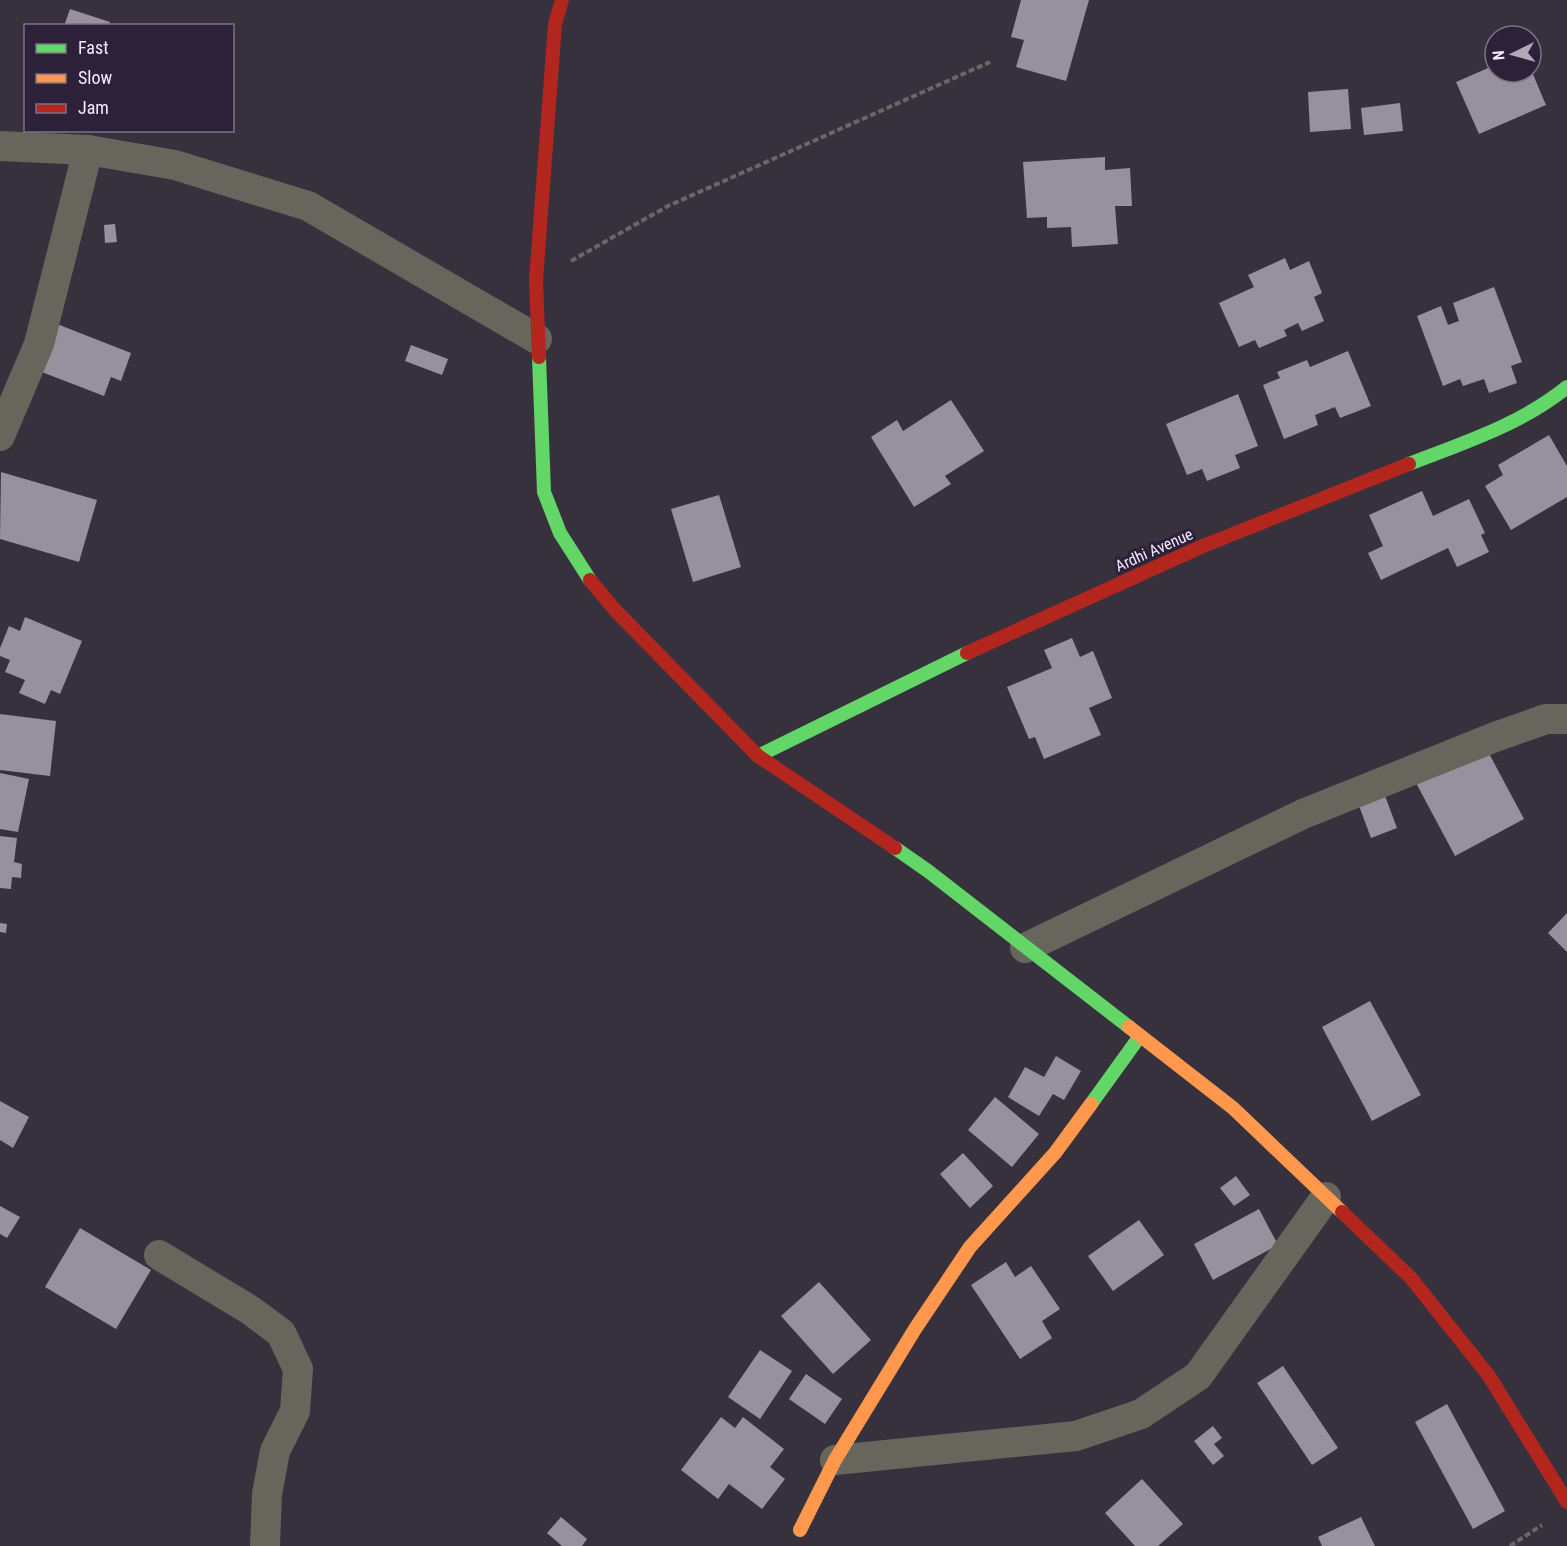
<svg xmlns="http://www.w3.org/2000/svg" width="1567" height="1546" font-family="'Roboto Condensed',sans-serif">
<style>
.building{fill:#96919d}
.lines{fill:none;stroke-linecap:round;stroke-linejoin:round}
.path{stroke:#686864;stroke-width:4;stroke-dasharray:6 3;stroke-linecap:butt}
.street{stroke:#66665d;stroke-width:30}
.fast{stroke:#63d668;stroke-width:14}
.slow{stroke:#ff974d;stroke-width:14}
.jam{stroke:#b3261e;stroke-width:14}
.labels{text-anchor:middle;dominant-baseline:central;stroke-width:6;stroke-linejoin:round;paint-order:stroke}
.street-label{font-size:16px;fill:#f1ebfb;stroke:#2c2138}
</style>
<rect width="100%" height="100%" fill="#37313d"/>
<!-- building -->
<g class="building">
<path d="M1021 0H1089L1066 81 1016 67 1024 40 1011 37Z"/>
<path d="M70 9 110 22 109 26H64Z"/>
<path d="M1495 65V72H1532L1546 105 1479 134 1456 82Z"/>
<path d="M1348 89 1351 129 1310 132 1308 92Z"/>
<path d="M1400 103 1403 131 1364 135 1361 108Z"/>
<path d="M1105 157V170L1130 168 1132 206H1115L1118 244 1072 247 1071 227 1047 228V217L1027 218 1023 162Z"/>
<path d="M115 224 117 242 105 243 104 225Z"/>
<path d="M1285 258 1290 270 1309 261 1322 293 1314 297 1324 321 1302 331 1298 323 1284 330 1287 336 1259 348 1255 340 1239 347 1219 303 1254 287 1248 275Z"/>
<path d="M1494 287 1522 362 1511 366 1517 383 1489 393 1484 379 1463 386 1460 379 1443 386 1417 316 1441 306 1448 325 1459 321 1453 303Z"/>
<path d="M57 324 131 353 121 381 111 377 104 396 39 371Z"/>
<path d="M411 345 448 359 442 375 405 361Z"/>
<path d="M1348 351 1371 406 1340 418 1335 407 1315 415 1318 425 1284 439 1263 385 1280 378 1277 372 1307 360 1310 367Z"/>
<path d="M1238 394 1258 446 1235 455 1240 468 1207 481 1202 469 1187 475 1166 424Z"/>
<path d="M951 400 984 451 945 476 951 484 914 507 871 437 897 420 903 431Z"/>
<path d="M1549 435 1567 466V497L1511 530 1485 486 1503 475 1498 465Z"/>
<path d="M1 472 97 500 79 562 0 539Z"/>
<path d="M1422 491 1433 516 1469 499 1485 533 1481 535 1489 552 1457 567 1448 548 1381 580 1368 553 1383 546 1369 515Z"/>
<path d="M719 495 741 567 693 582 671 509Z"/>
<path d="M25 617 82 641 60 694 51 690 45 704 19 693 25 680 5 672 10 660 0 656V648L9 626 20 631Z"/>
<path d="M1072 638 1080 657 1093 651 1112 698 1089 708 1101 735 1044 759 1035 737 1029 739 1007 687 1052 668 1044 650Z"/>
<path d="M0 714 56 721 50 776 0 770Z"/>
<path d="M1485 746 1524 819 1455 856 1416 783Z"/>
<path d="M0 773 29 779 18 832 0 829Z"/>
<path d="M1384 793 1397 828 1371 838 1358 803Z"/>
<path d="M0 836 17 838 14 862 22 864 21 878 12 877 11 889 0 888Z"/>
<path d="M1567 913V952L1548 933Z"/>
<path d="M0 923 7 924 6 933 0 932Z"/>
<path d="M1370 1001 1421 1095 1372 1121 1322 1027Z"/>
<path d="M1056 1056 1081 1071 1064 1100 1053 1094 1039 1116 1008 1097 1025 1067 1044 1077Z"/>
<path d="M995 1097 1039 1134 1012 1167 968 1130Z"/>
<path d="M0 1101 29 1117 13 1148 0 1140Z"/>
<path d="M963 1153 993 1186 970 1208 940 1174Z"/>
<path d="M1236 1176 1250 1195 1234 1206 1220 1188Z"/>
<path d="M0 1206 20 1217 7 1238 0 1234Z"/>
<path d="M1259 1209 1278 1245 1213 1280 1194 1244Z"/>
<path d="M1139 1220 1164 1255 1113 1291 1088 1256Z"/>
<path d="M80 1228 151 1270 116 1329 45 1287Z"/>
<path d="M1006 1262 1015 1277 1031 1266 1060 1309 1042 1321 1052 1338 1020 1359 971 1285Z"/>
<path d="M819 1282 871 1340 833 1374 781 1316Z"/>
<path d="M760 1350 792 1371 760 1419 728 1397Z"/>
<path d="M1283 1366 1338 1448 1312 1465 1257 1383Z"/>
<path d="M806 1374 842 1399 825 1424 789 1399Z"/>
<path d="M1447 1404 1505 1511 1473 1529 1415 1422Z"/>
<path d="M721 1417 735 1428 743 1417 784 1449 770 1467 785 1479 762 1509 729 1484 718 1499 681 1470Z"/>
<path d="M1213 1426 1222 1438 1214 1444 1224 1456 1213 1465 1194 1441Z"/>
<path d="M1142 1479 1183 1524 1158 1546H1135L1105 1513Z"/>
<path d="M561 1517 587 1539 582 1546H562L547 1533Z"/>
<path d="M1361 1517 1375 1546H1322L1318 1537Z"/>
</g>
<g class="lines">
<!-- path -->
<g class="path">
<path d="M571 261 668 206 990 62"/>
<path d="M1510 1546 1542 1525"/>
</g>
<!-- street -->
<g class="street">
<path d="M0 146 88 150 175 165 308 206 537 339"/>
<path d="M0 436 39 344 88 150"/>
<path d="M1025 948 1303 814 1495 737 1546 719H1567"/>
<path d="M159 1255 250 1310 281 1333 298 1369 295 1411 275 1451 267 1494 265 1546"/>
<path d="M835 1460 1076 1436 1141 1414 1198 1376 1326 1197"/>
</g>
<!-- fast -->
<g class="fast">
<path d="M539 357 544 492 560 533 590 580"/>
<path d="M1409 464C1463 443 1522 424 1567 387"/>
<path d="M758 756 967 653"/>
<path d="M895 848 928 871 1129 1027"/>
<path d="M1091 1104 1140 1036"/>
</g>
<!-- slow -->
<g class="slow">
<path d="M1129 1027 1233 1108 1342 1212"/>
<path d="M800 1530 835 1460 915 1329 970 1247 1055 1153 1091 1104"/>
</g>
<!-- jam -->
<g class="jam">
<path d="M539 357 536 280 555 24 562 0"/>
<path d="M590 580 615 610 758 756 895 848"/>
<path d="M967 653 1203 546 1409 464"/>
<path d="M1342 1212 1411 1278 1489 1376 1567 1502"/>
</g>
</g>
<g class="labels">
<!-- street labels -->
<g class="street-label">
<text transform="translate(1154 550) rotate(-24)">Ardhi Avenue</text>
</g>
</g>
<!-- legend -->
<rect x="24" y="24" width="210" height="108" fill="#2c2138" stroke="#7b7286" stroke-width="1.5"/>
<rect x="36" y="44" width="30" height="9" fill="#63d668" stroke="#7b7286" stroke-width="1.5"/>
<text x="78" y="54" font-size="18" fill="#f1ebfb">Fast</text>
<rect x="36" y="74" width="30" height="9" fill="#ff974d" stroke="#7b7286" stroke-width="1.5"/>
<text x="78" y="84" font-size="18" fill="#f1ebfb">Slow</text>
<rect x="36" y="104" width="30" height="9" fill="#b3261e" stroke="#7b7286" stroke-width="1.5"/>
<text x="78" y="114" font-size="18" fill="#f1ebfb">Jam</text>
<!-- north arrow -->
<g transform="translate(1513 54) rotate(265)"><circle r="28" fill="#2c2138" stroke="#7b7286" stroke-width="1.5"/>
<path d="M0-4.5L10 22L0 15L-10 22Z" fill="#b0aab8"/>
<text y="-9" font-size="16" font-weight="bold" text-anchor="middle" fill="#f1ebfb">N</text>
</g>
</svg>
